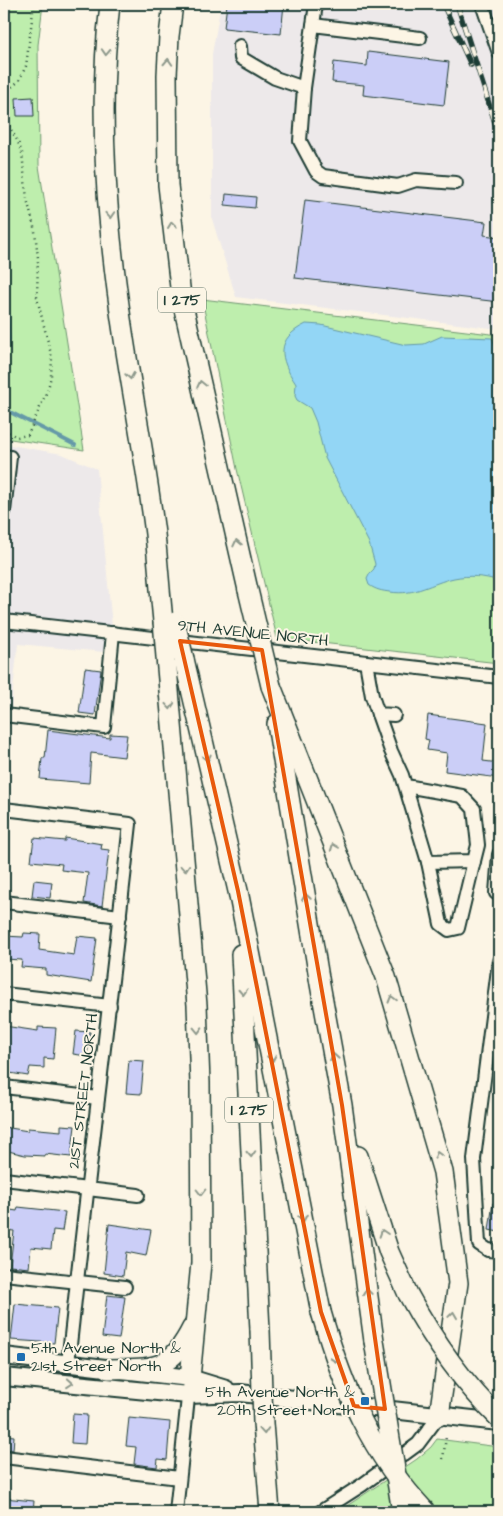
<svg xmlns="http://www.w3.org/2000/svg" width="503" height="1516" font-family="'Architects Daughter',sans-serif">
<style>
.built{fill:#ede9ea}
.green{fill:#beeead;stroke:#6e9670}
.water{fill:#93d6f5;stroke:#6599a8}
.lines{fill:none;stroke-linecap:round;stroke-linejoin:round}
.stream{stroke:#6599a8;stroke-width:4}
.building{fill:#cbcef7;stroke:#1f3d34}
.minor-casing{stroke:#1f3d34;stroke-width:16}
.major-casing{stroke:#1f3d34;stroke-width:20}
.highway-casing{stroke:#1f3d34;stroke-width:22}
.path{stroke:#1f3d34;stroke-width:2.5;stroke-dasharray:1 4;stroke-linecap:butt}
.minor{stroke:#fcf5e5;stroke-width:12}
.major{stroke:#fcf5e5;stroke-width:16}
.highway{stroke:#fcf5e5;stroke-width:19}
.rail-casing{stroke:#1f3d34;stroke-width:5.5}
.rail{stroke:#fcf5e5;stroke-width:4;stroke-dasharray:11;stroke-linecap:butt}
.highway-bridge-casing{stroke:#1f3d34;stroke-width:22;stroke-linecap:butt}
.highway-bridge{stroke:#fcf5e5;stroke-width:19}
.oneway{stroke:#8e998c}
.marked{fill:none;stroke:#e8590c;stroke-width:4;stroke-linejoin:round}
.poi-dot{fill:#1f6fb2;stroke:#fcf5e5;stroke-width:2}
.labels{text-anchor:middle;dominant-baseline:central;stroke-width:4;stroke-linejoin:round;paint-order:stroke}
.shield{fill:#fcf5e5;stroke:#617469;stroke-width:1}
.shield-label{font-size:15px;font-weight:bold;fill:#1f3d34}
.street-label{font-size:16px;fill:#1f3d34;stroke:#fcf5e5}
.poi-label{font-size:16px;fill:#1f3d34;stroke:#fcf5e5;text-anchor:start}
</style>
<rect width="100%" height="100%" fill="#fcf5e5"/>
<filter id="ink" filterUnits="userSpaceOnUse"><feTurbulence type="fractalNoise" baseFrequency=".02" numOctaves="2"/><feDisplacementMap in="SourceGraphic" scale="10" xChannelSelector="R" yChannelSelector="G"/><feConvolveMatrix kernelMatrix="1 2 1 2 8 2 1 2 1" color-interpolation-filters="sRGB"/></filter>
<g filter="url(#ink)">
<!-- built -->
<g class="built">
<path d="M221 4H309L297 94 309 96 322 4H499V329L236 297 212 219V54Z"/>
<path d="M4 444 62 454 97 469 112 626 4 614Z"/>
<path d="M4 628 113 640 115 653 18 644 10 717H4Z"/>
</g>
<!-- green -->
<g class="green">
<path d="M4 4H43L38 45 39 166 84 450 4 438Z"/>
<path d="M202 299 499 335V663L277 638 237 469Z"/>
<path d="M437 1439 499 1447V1461L493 1512H338L417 1459 431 1447Z"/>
</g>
<!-- water -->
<g class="water">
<path d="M4 189 10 340 4 363Z"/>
<path d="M306 324 321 325 406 345 424 344 442 336 492 338 499 355 497 376 499 403V581C484 576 469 575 454 578 431 583 416 596 390 592 382 591 376 590 369 585L367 579 370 573 374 569 375 564 369 543 325 458 316 422 310 408 297 400 295 396 296 384C279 358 275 339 306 324Z"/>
</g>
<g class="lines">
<!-- stream -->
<path class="stream" d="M4 409 75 445"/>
</g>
<!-- building -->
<g class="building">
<path d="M227 4H284L281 34 224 28Z"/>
<path d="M368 52 449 62 444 105 363 95 364 85 332 82 334 62 367 66Z"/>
<path d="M33 97 34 116H17L16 98Z"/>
<path d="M226 194 256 197 255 208 225 205Z"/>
<path d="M305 200 486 222 484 235 499 237V302L295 278Z"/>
<path d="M85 668 101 670 95 715 79 713Z"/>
<path d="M428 715 487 723 483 761 499 763V778L445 771 447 753 427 750 429 740 425 739Z"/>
<path d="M48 730 110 738V734L127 735 124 757 91 753 89 783 40 779 42 758H45Z"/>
<path d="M34 838 65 841V838L78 840 102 844 101 849 109 850 102 906 84 903 88 873 61 870 62 864 31 861Z"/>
<path d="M34 880 52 882 50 898 32 896Z"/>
<path d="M24 933 40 934 39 950 74 955 77 936 97 938 91 982 46 975V969L21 967 22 960 4 959V936L23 937Z"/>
<path d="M4 1026 38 1031V1027L56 1028 53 1059 44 1058V1068L30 1067 28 1076 4 1072Z"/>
<path d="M76 1031 90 1032 87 1056 73 1054Z"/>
<path d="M129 1060 144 1061 141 1094 126 1093Z"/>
<path d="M61 1125 75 1126 71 1157 45 1154V1156L25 1155 4 1150V1127L28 1131V1128L61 1131Z"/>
<path d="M493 1203H499V1232L489 1230Z"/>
<path d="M18 1207 65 1212 62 1231 53 1230 51 1249 31 1247 29 1268 10 1266 14 1231 4 1230V1209L17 1211Z"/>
<path d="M109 1224 151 1230 146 1256 126 1252 123 1276 104 1273Z"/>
<path d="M107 1295 125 1297 119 1339 102 1337Z"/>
<path d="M15 1304 58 1308 54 1343 11 1340Z"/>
<path d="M73 1414 87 1415 85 1444 71 1443Z"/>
<path d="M129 1418 170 1422 167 1460 158 1459 157 1467 134 1464 136 1447 126 1446Z"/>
<path d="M4 1435 14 1436 13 1450 4 1449Z"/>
<path d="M4 1498 34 1501 33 1512H4Z"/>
</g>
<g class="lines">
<!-- minor casing -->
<g class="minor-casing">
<g id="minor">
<path d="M316 4 304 88 300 141 316 171 323 176 398 186 416 180 456 183"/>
<path d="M482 4 499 53"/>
<path d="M313 25 420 38"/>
<path d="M240 46 241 58 275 78 304 88"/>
<path d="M4 456 10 457 4 512"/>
<path d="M4 621 499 677"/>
<path d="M366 662 372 696 378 714 394 715"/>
<path d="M378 714 391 751 402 775 428 862 474 861 478 845 474 809 462 796 406 786"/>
<path d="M4 715 104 727 113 633"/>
<path d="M4 809 130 824C110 1004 87 1183 68 1364"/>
<path d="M499 854 496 893H499"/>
<path d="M428 862 441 924 449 930 458 928 474 861"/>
<path d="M4 902 120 916"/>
<path d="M499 961 474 1159 479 1244 488 1250 499 1251"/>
<path d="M4 994 110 1006"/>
<path d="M4 1087 98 1098"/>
<path d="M4 1179 138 1195"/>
<path d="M4 1274 125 1287"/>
<path d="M4 1457 179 1478"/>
<path d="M176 1512 189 1388"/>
<path d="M320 1512 362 1485 418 1444 439 1416"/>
</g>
</g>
<!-- major casing -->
<g class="major-casing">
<g id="major">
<path d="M4 1356 190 1378 226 1389"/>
<path d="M4 1377 188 1395 240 1393 499 1422"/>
</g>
</g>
<!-- highway casing -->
<g class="highway-casing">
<g id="highway">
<path d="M110 4C97 114 107 229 124 339 134 404 147 469 155 534 158 563 160 592 163 621"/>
<path d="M173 4 169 36 167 75 168 185 181 296 248 590"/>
<path d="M166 657 197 1005 200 1083 201 1263 190 1378"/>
<path d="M184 659 238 891 321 1312"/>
<path d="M271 686 386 977 443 1172 458 1283 439 1416"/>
<path d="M277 724 320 984 342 1105 374 1341"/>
<path d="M241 954 260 1330"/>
<path d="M358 1156 389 1252 408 1294"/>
<path d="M108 1369C154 1368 170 1372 192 1328"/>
</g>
</g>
<!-- path -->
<g class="path">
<path d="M8 90 19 81 26 66 34 4"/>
<path d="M4 117 18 142 22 153 27 199 35 231 38 258 37 298 52 358 51 376 48 389 28 435 17 437 4 430"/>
<path d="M443 1459 446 1437"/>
</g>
<!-- minor -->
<use href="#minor" class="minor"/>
<!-- major -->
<use href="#major" class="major"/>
<!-- highway -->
<use href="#highway" class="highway"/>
<!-- rail casing -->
<g class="rail-casing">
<g id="rail">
<path d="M443 4 471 65"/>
<path d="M457 4 499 135"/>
</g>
</g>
<!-- rail -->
<use href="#rail" class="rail"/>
<!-- highway-bridge casing -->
<g class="highway-bridge-casing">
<g id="highway-bridge">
<path d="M248 590 271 686"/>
<path d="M163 621 166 657"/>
<path d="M175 622 184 659"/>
<path d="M408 1294C433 1340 462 1382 499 1418"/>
<path d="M321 1312C343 1389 371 1454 426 1512"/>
<path d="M260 1330 263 1423 270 1512"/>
<path d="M374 1341 402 1512"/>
</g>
</g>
<!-- highway-bridge -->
<use href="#highway-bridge" class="highway-bridge"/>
</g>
<!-- one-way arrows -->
<defs><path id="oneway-chevron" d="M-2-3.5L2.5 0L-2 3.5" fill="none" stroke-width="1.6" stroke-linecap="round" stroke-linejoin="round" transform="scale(1.25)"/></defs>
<g class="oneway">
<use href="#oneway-chevron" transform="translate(106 52) rotate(93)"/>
<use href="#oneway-chevron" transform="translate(168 62) rotate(-87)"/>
<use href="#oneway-chevron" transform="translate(110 215) rotate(86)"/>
<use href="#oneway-chevron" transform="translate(172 225) rotate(-97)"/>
<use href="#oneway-chevron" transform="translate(130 376) rotate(81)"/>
<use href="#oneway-chevron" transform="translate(201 384) rotate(-103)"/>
<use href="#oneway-chevron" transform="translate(237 543) rotate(-103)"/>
<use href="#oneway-chevron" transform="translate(170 706) rotate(85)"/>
<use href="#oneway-chevron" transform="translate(207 758) rotate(77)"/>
<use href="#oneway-chevron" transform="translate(334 847) rotate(-111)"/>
<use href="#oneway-chevron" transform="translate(185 868) rotate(85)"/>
<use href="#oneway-chevron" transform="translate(306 897) rotate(-99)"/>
<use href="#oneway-chevron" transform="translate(243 992) rotate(87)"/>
<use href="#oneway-chevron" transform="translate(392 999) rotate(-106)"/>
<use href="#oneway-chevron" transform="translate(198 1030) rotate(88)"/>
<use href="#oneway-chevron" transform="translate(334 1057) rotate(-100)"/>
<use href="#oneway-chevron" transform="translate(272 1058) rotate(79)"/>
<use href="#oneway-chevron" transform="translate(251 1154) rotate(87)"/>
<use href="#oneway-chevron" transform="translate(438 1155) rotate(-106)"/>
<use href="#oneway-chevron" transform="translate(201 1192) rotate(90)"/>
<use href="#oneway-chevron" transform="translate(303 1218) rotate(79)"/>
<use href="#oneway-chevron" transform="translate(383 1233) rotate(-108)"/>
<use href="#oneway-chevron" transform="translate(367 1292) rotate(-98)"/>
<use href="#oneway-chevron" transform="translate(453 1315) rotate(-82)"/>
<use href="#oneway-chevron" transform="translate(335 1359) rotate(71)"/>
<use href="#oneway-chevron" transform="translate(70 1383) rotate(5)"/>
<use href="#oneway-chevron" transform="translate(264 1431) rotate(86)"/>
</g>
</g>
<!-- marked area -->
<path class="marked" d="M180 641 262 650 342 1105 385 1409 354 1406 321 1312 238 891Z"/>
<!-- markers -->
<g class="poi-dot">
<rect x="16" y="1352" width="10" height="10" rx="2.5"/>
<rect x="360" y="1396" width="10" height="10" rx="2.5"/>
</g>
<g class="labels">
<!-- shield labels -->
<g class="shield">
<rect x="158" y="287.5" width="48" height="25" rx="4"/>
<rect x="225" y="1097.5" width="48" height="25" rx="4"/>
</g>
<g class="shield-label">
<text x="182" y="300">I 275</text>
<text x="249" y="1110">I 275</text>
</g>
<!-- street labels -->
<g class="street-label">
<text transform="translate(253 633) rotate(6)">9TH AVENUE NORTH</text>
<text transform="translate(83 1091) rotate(-83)">21ST STREET NORTH</text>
</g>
<!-- poi labels -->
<g class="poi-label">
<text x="31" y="1348">5th Avenue North &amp;<tspan x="31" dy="18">21st Street North</tspan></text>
<text x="355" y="1392" text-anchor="end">5th Avenue North &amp;<tspan x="355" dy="18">20th Street North</tspan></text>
</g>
</g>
<!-- margin -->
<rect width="503" height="1516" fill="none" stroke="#fcf5e5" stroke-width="20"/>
<rect x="10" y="10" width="483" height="1496" fill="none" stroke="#1f3d34" stroke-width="2" filter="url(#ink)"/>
</svg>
